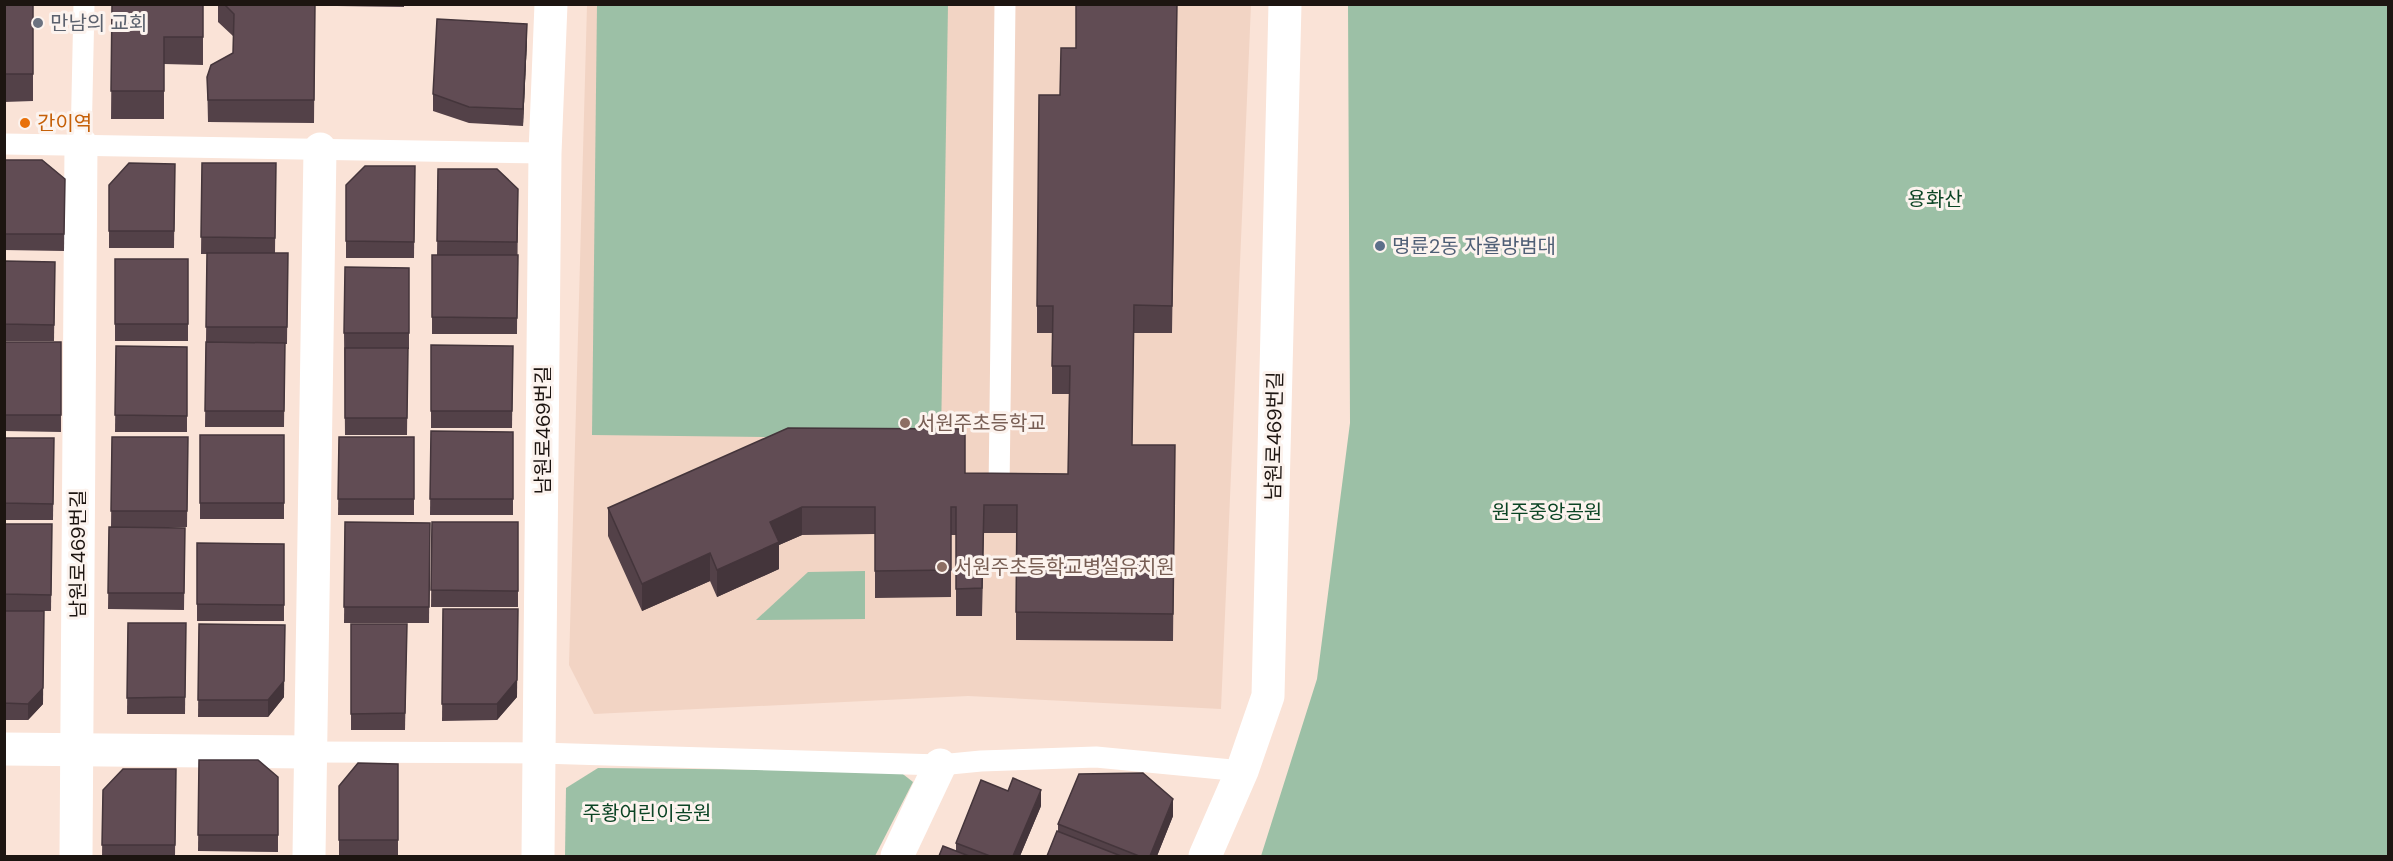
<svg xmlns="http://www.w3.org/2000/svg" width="2393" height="861" font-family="'DM Sans','Noto Sans KR',sans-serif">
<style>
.built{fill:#f2d4c4}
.green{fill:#9cc0a6}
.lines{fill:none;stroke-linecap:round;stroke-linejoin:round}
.service{stroke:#fff;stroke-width:21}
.minor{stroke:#fff;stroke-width:33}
.wall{fill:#534148}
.shaded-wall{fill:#44353b}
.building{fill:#614c54;stroke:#44353b;stroke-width:1.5}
.worship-dot{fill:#6b7280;stroke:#fcf3ee;stroke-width:2}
.food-dot{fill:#e8710a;stroke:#fcf3ee;stroke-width:2}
.service-dot{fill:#5c6f8a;stroke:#fcf3ee;stroke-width:2}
.education-dot{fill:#8d6e63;stroke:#fcf3ee;stroke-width:2}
.labels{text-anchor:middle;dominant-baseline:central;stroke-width:6;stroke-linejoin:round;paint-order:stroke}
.worship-label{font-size:20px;fill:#5b616d;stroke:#fcf3ee;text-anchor:start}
.food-label{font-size:20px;fill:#c56008;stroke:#fcf3ee;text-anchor:start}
.park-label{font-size:20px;fill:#0b4424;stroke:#fcf3ee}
.service-label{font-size:20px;fill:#4e5e75;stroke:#fcf3ee;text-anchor:start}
.education-label{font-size:20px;fill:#785e54;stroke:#fcf3ee;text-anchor:start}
.street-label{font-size:20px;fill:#1d1511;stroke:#fcf3ee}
</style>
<rect width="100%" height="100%" fill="#fae3d7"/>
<!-- built -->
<path class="built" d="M587 5H1251L1221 709 968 696 594 714 569 665Z"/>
<!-- green -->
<g class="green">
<path d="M597 5H948L941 439 592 435Z"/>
<path d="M1348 5H2388V856H1261L1317 679 1350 423Z"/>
<path d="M865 571V619L756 620 808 572Z"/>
<path d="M598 768 899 771 913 782 875 856H565L566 788Z"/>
</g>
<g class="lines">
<!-- service -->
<g class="service">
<path d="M4 144 545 153"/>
<path d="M81 144 84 4"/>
<path d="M999 492 1005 4"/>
<path d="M310 752 540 753 940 765 981 761 1096 757 1242 771"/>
</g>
<!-- minor -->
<g class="minor">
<path d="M4 749 310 752"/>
<path d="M76 856 81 144"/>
<path d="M309 856 320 149"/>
<path d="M538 856 545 153 551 4"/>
<path d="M897 856 940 765"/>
<path d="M1205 856 1242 771 1268 696 1285 4"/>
</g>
</g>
<!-- wall -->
<g class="wall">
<path d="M4 4H33V101L4 102Z"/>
<path d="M112 4H203V65L164 64V119H111Z"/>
<path d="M218 4H315L314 123 208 122 207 77 233 53V36L218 22Z"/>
<path d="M337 4H404V7L337 6Z"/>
<path d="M1177 4 1172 333H1134L1132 445H1175L1173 641 1016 640V533H984L982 616H956V535H951V597L875 598V534L802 535 779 545V569L717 597 710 581 642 611 608 536V508L965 473 1068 474 1069 394H1052V333H1037V306L1060 95 1076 48Z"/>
<path d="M527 40 523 126 469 123 433 111V94Z"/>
<path d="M4 160 65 179 64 251 4 250Z"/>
<path d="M202 163H276L275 253H288L287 344H285L284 427H205L207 254H201Z"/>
<path d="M175 164 174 248H109V185Z"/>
<path d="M415 166 414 258H346V185Z"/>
<path d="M438 169 518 189 517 334H432V255H437Z"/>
<rect x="115" y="259" width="73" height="82"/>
<path d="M4 261 55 262 54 341H4Z"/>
<path d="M409 268V349H408L407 435H345L344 333Z"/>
<path d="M4 342H61V432L4 431Z"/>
<path d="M431 345 513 346 512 428H431Z"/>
<path d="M116 346 187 347V432H115Z"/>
<path d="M431 431 513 432V515H430Z"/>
<rect x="200" y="435" width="84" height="84"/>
<path d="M112 437H188L187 527H125L185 528 184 610 108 609 109 527H111Z"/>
<path d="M339 437H414V515H338Z"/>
<path d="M4 438H54L53 520H4Z"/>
<path d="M345 522 430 523 429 623H344Z"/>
<path d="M432 522H518V607H431Z"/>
<path d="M4 524H52L51 611H4Z"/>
<path d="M197 543 284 544V621H197Z"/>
<path d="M443 609 517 697 497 720 442 721Z"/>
<path d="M4 611 43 704 28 720H4Z"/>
<path d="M128 623H186L185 714H127Z"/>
<path d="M199 624 284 697 268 717H198Z"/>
<path d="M351 624H407L405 730H351Z"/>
<path d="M199 760 278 777V852L198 851Z"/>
<path d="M398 764V856H339V786Z"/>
<path d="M176 769 175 856H102L103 790Z"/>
<path d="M1041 806 1020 856H939L956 852V843Z"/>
<path d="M1173 816 1157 856H1047L1058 832V824Z"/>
</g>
<!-- shaded-wall -->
<g class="shaded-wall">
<path d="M527 24V40L523 126V109Z"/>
<path d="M802 507V535L779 545V569L717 597V570L770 522Z"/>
<path d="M710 553V581L642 611V584Z"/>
<path d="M518 609 517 697 497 720V704Z"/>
<path d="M44 611 43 704 28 720V704Z"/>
<path d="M285 625 284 697 268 717V700Z"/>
<path d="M1041 790V806L1020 856H1013Z"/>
<path d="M1173 799V816L1157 856H1150Z"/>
</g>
<!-- building -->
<g class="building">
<rect x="4" y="4" width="29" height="70"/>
<path d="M112 4H203V37H164V91H111Z"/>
<path d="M224 4H315L314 100H208L207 77 211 65 233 53 234 14Z"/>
<path d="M1076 4H1177L1172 306 1134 305 1132 445H1175L1173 614 1016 612 1017 505H984L982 588 956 589V507H951V570L875 571V507H802L770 522 779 542 717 570 710 553 642 584 608 508 788 428 965 429V473L1068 474 1070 366H1052L1053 306H1037L1039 95H1060L1061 48H1076Z"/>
<path d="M437 19 527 24 523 109 469 107 433 94Z"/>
<path d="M4 160H42L65 179 64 234H4Z"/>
<path d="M129 163 175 164 174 231H109V185Z"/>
<path d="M202 163H276L275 238 201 237Z"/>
<path d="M365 166H415L414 242 346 241V185Z"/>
<path d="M438 169H497L518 189 517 242 437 241Z"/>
<path d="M207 253H288L287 327H206Z"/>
<path d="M432 255H518L517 318 432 317Z"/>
<rect x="115" y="259" width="73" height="65"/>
<path d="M4 261 55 262 54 325 4 324Z"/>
<path d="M345 267 409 268V333H344Z"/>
<rect x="4" y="342" width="57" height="73"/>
<path d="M206 342 285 343 284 411H205Z"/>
<path d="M431 345 513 346 512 411H431Z"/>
<path d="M116 346 187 347V416L115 415Z"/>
<path d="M345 348H408L407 418H345Z"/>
<path d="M431 431 513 432V499H430Z"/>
<rect x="200" y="435" width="84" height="68"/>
<path d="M112 437H188L187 511H111Z"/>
<path d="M339 437H414V499H338Z"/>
<path d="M4 438H54L53 504 4 503Z"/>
<path d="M345 522 430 523 429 607H344Z"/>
<path d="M432 522H518V591L431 590Z"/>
<path d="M4 524H52L51 595 4 594Z"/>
<path d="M109 527 185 528 184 593H108Z"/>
<path d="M197 543 284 544V605L197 604Z"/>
<path d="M443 609H518L517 680 497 704H442Z"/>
<path d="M4 611H44L43 688 28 704 4 703Z"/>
<path d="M128 623H186L185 697 127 698Z"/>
<path d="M199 624 285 625 284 681 268 700H198Z"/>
<path d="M351 624H407L405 713 351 714Z"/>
<path d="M199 760H258L278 777V835H198Z"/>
<path d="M358 763 398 764V840H339V786Z"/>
<path d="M123 769H176L175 845H102L103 790Z"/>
<path d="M1143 773 1173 799 1150 856H1139L1058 824 1079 774Z"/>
<path d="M1013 778 1041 790 1013 856H990L956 843 981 780 1008 791Z"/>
<path d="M1057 831 1121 856H1047Z"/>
<path d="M943 846 969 856H939Z"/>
</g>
<!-- markers -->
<circle class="worship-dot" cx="38" cy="23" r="6"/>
<circle class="food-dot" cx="25" cy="123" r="6"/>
<circle class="service-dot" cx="1380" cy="246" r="6"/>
<g class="education-dot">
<circle cx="905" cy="423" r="6"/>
<circle cx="942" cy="567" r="6"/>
</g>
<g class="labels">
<!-- worship labels -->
<g class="worship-label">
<text x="50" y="23">만남의 교회</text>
</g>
<!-- food labels -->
<g class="food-label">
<text x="37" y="123">간이역</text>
</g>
<!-- park labels -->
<g class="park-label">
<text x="1935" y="199">용화산</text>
<text x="1547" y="512">원주중앙공원</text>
<text x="647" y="813">주황어린이공원</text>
</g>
<!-- service labels -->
<g class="service-label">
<text x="1392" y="246">명륜2동 자율방범대</text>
</g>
<!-- education labels -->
<g class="education-label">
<text x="917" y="423">서원주초등학교</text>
<text x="954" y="567">서원주초등학교병설유치원</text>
</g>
<!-- street labels -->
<g class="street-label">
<text transform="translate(543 430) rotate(-90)">남원로469번길</text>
<text transform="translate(1274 436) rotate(-89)">남원로469번길</text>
<text transform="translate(78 554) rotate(-90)">남원로469번길</text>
</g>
</g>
<!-- border -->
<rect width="2393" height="861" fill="none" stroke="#1d1511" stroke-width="12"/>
</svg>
